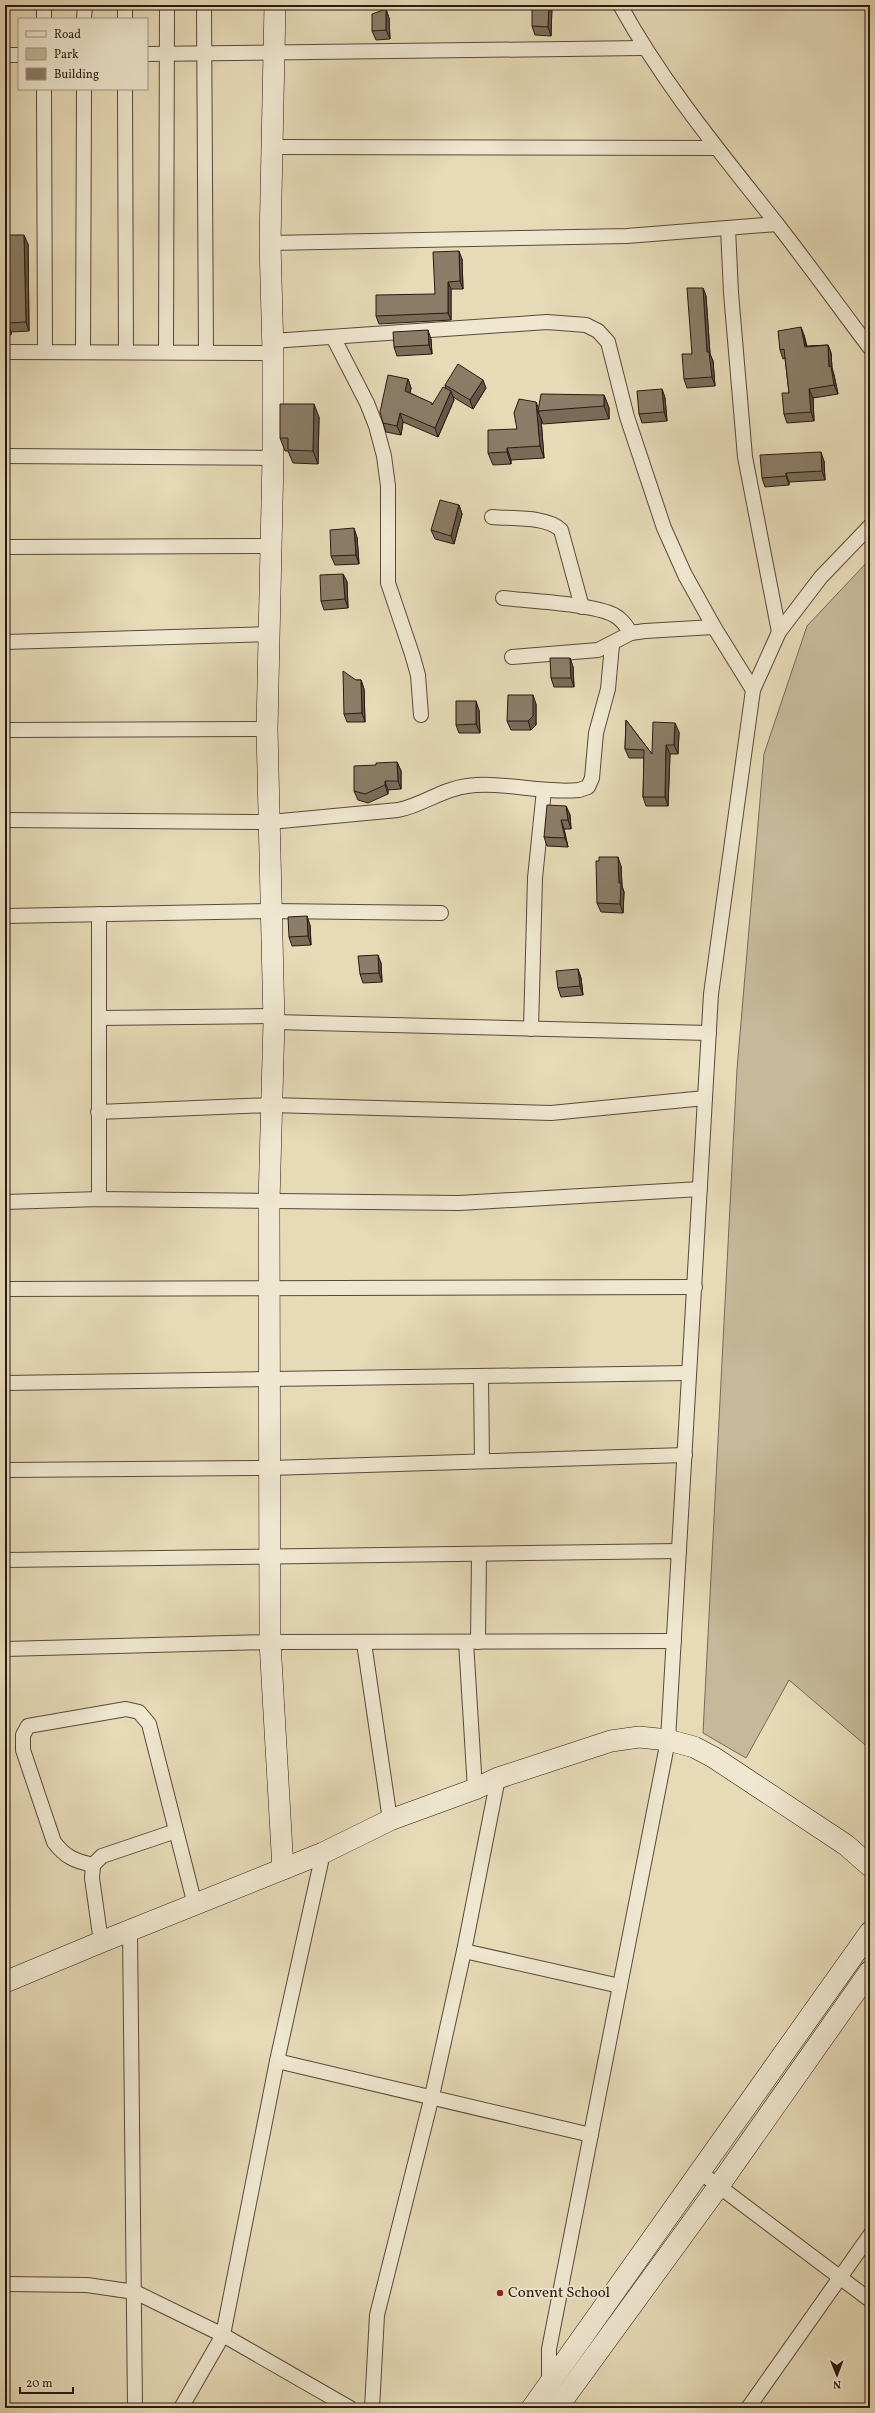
<svg xmlns="http://www.w3.org/2000/svg" width="875" height="2413" font-family="Vollkorn,serif">
<style>
.green{fill:#c6b99b;stroke:#786956}
.lines{fill:none;stroke-linecap:round;stroke-linejoin:round}
.street-casing{stroke:#59493b;stroke-width:16}
.secondary-casing{stroke:#2a1912;stroke-width:22}
.street{stroke:#efe7d0;stroke-width:14}
.secondary{stroke:#efe7d0;stroke-width:21}
.wall{fill:#786c59;stroke:#2a1912}
.shaded-wall{fill:#625849;stroke:#2a1912}
.building{fill:#8c7d68;stroke:#2a1912}
.poi-dot{fill:#8f2418;stroke:#efe7d0;stroke-width:1.5}
.labels{text-anchor:middle;dominant-baseline:central;stroke-width:4;stroke-linejoin:round;paint-order:stroke}
.poi-label{font-size:15px;fill:#2a1912;stroke:#efe7d0;text-anchor:start}
</style>
<rect width="100%" height="100%" fill="#e6dab7"/>
<filter id="stains"><feTurbulence type="fractalNoise" baseFrequency=".005" numOctaves="4"/><feColorMatrix values="0 0 0 0 .2 0 0 0 0 .09 0 0 0 0 .02 0 0 0 .5 -.17"/></filter>
<radialGradient id="worn" r=".72"><stop offset=".6" stop-color="#630" stop-opacity="0"/><stop offset="1" stop-color="#630" stop-opacity=".3"/></radialGradient>
<!-- green -->
<path class="green" d="M870 559V1749L789 1680 746 1758 703 1733 737 1069 764 754 807 626Z"/>
<g class="lines">
<!-- street casing -->
<g class="street-casing">
<g id="street">
<path d="M44 5V19"/>
<path d="M204 5 206 352"/>
<path d="M620 5C664 85 721 153 777 224 809 265 839 307 870 348"/>
<path d="M84 19 85 5"/>
<path d="M125 19V5"/>
<path d="M147 54 643 48"/>
<path d="M5 55H19"/>
<path d="M44 89 45 352"/>
<path d="M125 89 126 352"/>
<path d="M272 147 714 148"/>
<path d="M728 228 731 293 745 457 779 632"/>
<path d="M270 243 627 236 777 224"/>
<path d="M333 337 367 403 376 426 384 456 388 486V583L412 654 418 675 421 715"/>
<path d="M272 341 547 322 586 325 598 331 608 342 627 417 664 528 685 575 714 627 753 690"/>
<path d="M5 352 273 353"/>
<path d="M83 352 84 89"/>
<path d="M166 352 167 5"/>
<path d="M5 456 273 458"/>
<path d="M492 517C513 519 546 516 561 530L582 607"/>
<path d="M5 547 271 546"/>
<path d="M503 598C529 601 594 604 614 615 622 619 626 626 631 633"/>
<path d="M5 642 270 634"/>
<path d="M512 657 598 650 631 633 645 631 714 627"/>
<path d="M5 730 267 729"/>
<path d="M5 820 270 822 398 810C423 805 442 789 467 786 504 781 542 794 579 790L588 787 592 778 596 733 608 689 612 645"/>
<path d="M99 914V1199"/>
<path d="M5 916 272 911 441 913"/>
<path d="M99 1018 274 1016"/>
<path d="M274 1022 709 1033"/>
<path d="M531 1029 535 878 544 790"/>
<path d="M98 1112 271 1105 551 1113 705 1098"/>
<path d="M5 1202 99 1199 459 1203 700 1189"/>
<path d="M5 1289 695 1287"/>
<path d="M481 1377 482 1461"/>
<path d="M5 1383 689 1373"/>
<path d="M5 1470 270 1468 685 1455"/>
<path d="M5 1560 679 1551"/>
<path d="M466 1642 475 1789"/>
<path d="M478 1642 479 1554"/>
<path d="M364 1643 390 1820"/>
<path d="M5 1649 270 1642 674 1641"/>
<path d="M93 1865C75 1861 65 1857 54 1842L23 1750V1735L28 1726 126 1709 139 1712 149 1724 195 1905"/>
<path d="M130 1930 135 2408"/>
<path d="M101 1942 92 1878 93 1865 102 1856 176 1831"/>
<path d="M464 1951 620 1986"/>
<path d="M277 2061 591 2135"/>
<path d="M700 2172 870 2300"/>
<path d="M5 2284 87 2285 135 2292 223 2335 350 2408"/>
<path d="M549 2385V2349L668 1740 711 994 753 690 779 632 821 577 870 526"/>
<path d="M181 2408 223 2335 277 2061 323 1853"/>
<path d="M372 2408 377 2315 432 2096 464 1951 498 1778"/>
<path d="M748 2408 870 2235"/>
</g>
</g>
<!-- secondary casing -->
<g class="secondary-casing">
<g id="secondary">
<path d="M275 5 270 243 273 353V458L267 729 274 1022 269 1202 270 1642 283 1869"/>
<path d="M5 1982 101 1942 323 1853 390 1820 475 1789 498 1778 611 1741 639 1737 668 1740 694 1747 713 1757 846 1845 870 1866"/>
<path d="M532 2408 870 1932"/>
<path d="M557 2408 718 2187 870 1971"/>
</g>
</g>
<!-- street -->
<use href="#street" class="street"/>
<!-- secondary -->
<use href="#secondary" class="secondary"/>
</g>
<!-- wall -->
<g class="wall">
<path d="M313 5H332V6Z"/>
<path d="M552 6 551 36 535 35 532 26Z"/>
<path d="M386 9 389 18 390 39 376 40 372 31Z"/>
<path d="M5 235 28 244 29 331 11 332V335H5Z"/>
<path d="M462 259 463 289H451V320L379 324 376 316 435 294Z"/>
<path d="M703 288 706 296 710 354 713 361 715 386 687 388 684 379 692 354Z"/>
<path d="M804 335 807 346 828 345 831 353 832 368 834 375 838 394 813 398 814 421 787 423 784 414 789 393 785 358 783 359 780 350Z"/>
<path d="M431 339 432 354 397 356 394 347Z"/>
<path d="M408 379 411 388 410 393 433 404 446 389 445 385 486 388 473 409 453 397 454 400 438 437 403 422 401 435 386 432 383 423Z"/>
<path d="M662 389 665 398 667 421 642 423 639 414Z"/>
<path d="M604 395 609 408V419L543 424 541 419 544 458 511 460V464L493 465 488 453 517 429 539 408Z"/>
<path d="M319 417 318 464 293 463 288 451H285L280 438Z"/>
<path d="M824 461 825 480 789 482V485L765 487 762 478Z"/>
<path d="M459 505 462 514 454 544 435 539 431 530Z"/>
<path d="M357 537 359 564 335 565 331 556Z"/>
<path d="M343 574 347 582 348 608 324 610 321 601Z"/>
<path d="M570 658 573 667 574 687H554L551 678Z"/>
<path d="M356 680H361L364 689 365 722H347L344 714Z"/>
<path d="M536 704V725L531 730H511L507 721Z"/>
<path d="M479 710 480 733H459L456 725Z"/>
<path d="M626 720 652 754 679 732 678 754H670L668 806H646L643 797 644 758H629L625 749Z"/>
<path d="M397 762 401 771V789L388 790V794L368 803 358 800 354 791Z"/>
<path d="M566 806 570 815 571 829H564L568 847 547 846 544 837Z"/>
<path d="M621 866 622 886 624 892 623 913 601 912 597 903Z"/>
<path d="M310 925 311 945 292 946 289 937Z"/>
<path d="M381 963 382 982 363 983 360 974Z"/>
<path d="M578 969 581 978 583 995 561 997 558 988Z"/>
</g>
<!-- shaded-wall -->
<g class="shaded-wall">
<path d="M549 5H552V6L551 36 548 27Z"/>
<path d="M386 9 389 18 390 39 386 30Z"/>
<path d="M24 235 28 244 29 331 26 322Z"/>
<path d="M459 251 462 259 463 289 460 281Z"/>
<path d="M448 282 451 289V320L448 313Z"/>
<path d="M703 288 706 296 710 354 713 361 715 386 712 377 707 352Z"/>
<path d="M8 323 11 332V335L8 326Z"/>
<path d="M801 327 804 335 808 355 805 347Z"/>
<path d="M428 330 431 339 432 354 429 345Z"/>
<path d="M828 345 831 353 832 368 834 375 838 394 834 385 829 367Z"/>
<path d="M408 379 411 388 408 399 405 391Z"/>
<path d="M483 380 486 388 473 409 470 400Z"/>
<path d="M662 389 665 398 667 421 664 412Z"/>
<path d="M809 389 813 398 814 421 811 412Z"/>
<path d="M451 391 454 400 438 437 435 428Z"/>
<path d="M604 395 609 408V419L604 406Z"/>
<path d="M536 402 540 411H538L541 419 544 458 540 446Z"/>
<path d="M314 404 319 417 318 464 313 451Z"/>
<path d="M400 413 403 422 401 435 397 426Z"/>
<path d="M507 448 511 460V464L507 452Z"/>
<path d="M821 452 824 461 825 480 822 471Z"/>
<path d="M786 473 789 482V485L786 476Z"/>
<path d="M459 505 462 514 454 544 451 536Z"/>
<path d="M354 528 357 537 359 564 356 555Z"/>
<path d="M343 574 347 582 348 608 345 599Z"/>
<path d="M570 658 573 667 574 687 571 678Z"/>
<path d="M361 680 364 689 365 722 362 713Z"/>
<path d="M533 695 536 704V725L531 730 528 721Z"/>
<path d="M476 701 479 710 480 733 476 724Z"/>
<path d="M675 723 679 732 678 754 674 745Z"/>
<path d="M666 745 670 754 668 806 665 797Z"/>
<path d="M397 762 401 771V789L398 781Z"/>
<path d="M385 781 388 790V794L385 785Z"/>
<path d="M566 806 570 815 571 829 568 820Z"/>
<path d="M561 820 564 829 568 847 565 838Z"/>
<path d="M618 857 621 866 622 886 624 892 623 913 620 904Z"/>
<path d="M307 916 310 925 311 945 308 936Z"/>
<path d="M378 955 381 963 382 982 379 973Z"/>
<path d="M578 969 581 978 583 995 580 986Z"/>
</g>
<!-- building -->
<g class="building">
<path d="M532 5H549L548 27 532 26Z"/>
<path d="M386 9V30L372 31V14Z"/>
<path d="M5 235H24L26 322 8 323V326H5Z"/>
<path d="M459 251 460 281 448 282V313L376 316V295L435 294 433 252Z"/>
<path d="M687 288H703L707 352H709L712 377 684 379 682 354H692Z"/>
<path d="M801 327 805 347 828 345 829 367 831 366 834 385 809 389 811 412 784 414 782 393H789L784 349 780 350 778 331Z"/>
<path d="M428 330 429 345 394 347 393 332Z"/>
<path d="M458 364 483 380 470 400 445 385Z"/>
<path d="M388 375 408 379 405 391 432 403V405L443 387 451 391 435 428 400 413 397 426 383 423 380 412Z"/>
<path d="M662 389 664 412 639 414 637 391Z"/>
<path d="M541 394 604 395V406L538 411Z"/>
<path d="M519 399 536 402 540 446 507 448V452L488 453V430L517 429 514 413Z"/>
<path d="M280 404H314L313 451 288 450V438H280Z"/>
<path d="M821 452 822 471 786 473V476L762 478 760 455Z"/>
<path d="M440 500 459 505 451 536 431 530Z"/>
<path d="M354 528 356 555 331 556 330 530Z"/>
<path d="M343 574 345 599 321 601 320 575Z"/>
<path d="M550 658H570L571 678H551Z"/>
<path d="M343 671 356 680H361L362 713 344 714Z"/>
<path d="M508 695H533V716L528 721H507Z"/>
<path d="M456 701H476V724L456 725Z"/>
<path d="M626 720 652 754 653 722 675 723 674 745H666L665 797H643L644 750 625 749Z"/>
<path d="M397 762 398 781H385V785L365 794 354 791V766L376 765V763Z"/>
<path d="M547 805 566 806 568 820H561L565 838 544 837Z"/>
<path d="M599 857H618L619 883H621L620 904 597 903 596 861H599Z"/>
<path d="M307 916 308 936 289 937 288 917Z"/>
<path d="M378 955 379 973 360 974 358 956Z"/>
<path d="M578 969 580 986 558 988 556 971Z"/>
</g>
<!-- markers -->
<circle class="poi-dot" cx="500" cy="2293" r="4"/>
<g class="labels">
<!-- poi labels -->
<g class="poi-label">
<text x="508" y="2293">Convent School</text>
</g>
</g>
<!-- margin -->
<rect width="875" height="2413" fill="none" stroke="#e6dab7" stroke-width="20"/>
<rect x="6" y="6" width="863" height="2401" fill="none" stroke="#2a1912" stroke-width="2"/>
<rect x="10" y="10" width="855" height="2393" fill="none" stroke="#2a1912"/>
<!-- legend -->
<rect x="18" y="18" width="130" height="72" fill="#efe7d0" stroke="#a09584"/>
<rect x="26" y="31" width="20" height="6" fill="#efe7d0" stroke="#a09584"/>
<text x="54" y="38" font-size="12" fill="#2a1912">Road</text>
<rect x="26" y="48" width="20" height="12" fill="#c6b99b" stroke="#a09584"/>
<text x="54" y="58" font-size="12" fill="#2a1912">Park</text>
<rect x="26" y="68" width="20" height="12" fill="#8c7d68" stroke="#a09584"/>
<text x="54" y="78" font-size="12" fill="#2a1912">Building</text>
<!-- north arrow -->
<g transform="translate(837 2375) rotate(179)" stroke="#efe7d0" stroke-width="3" paint-order="stroke">
<path d="M0-3L7 15L0 10L-7 15Z" fill="#2a1912"/>
<text y="-6" font-size="11" font-weight="bold" text-anchor="middle" fill="#2a1912">N</text>
</g>
<!-- scale -->
<path d="M20 2387v6h53v-6" fill="none" stroke="#2a1912" stroke-width="2"/>
<text x="26" y="2387" font-size="12" fill="#2a1912" stroke="#efe7d0" stroke-width="3" paint-order="stroke">20 m</text>
<rect width="100%" height="100%" filter="url(#stains)"/>
<rect width="100%" height="100%" fill="url(#worn)"/>
</svg>
